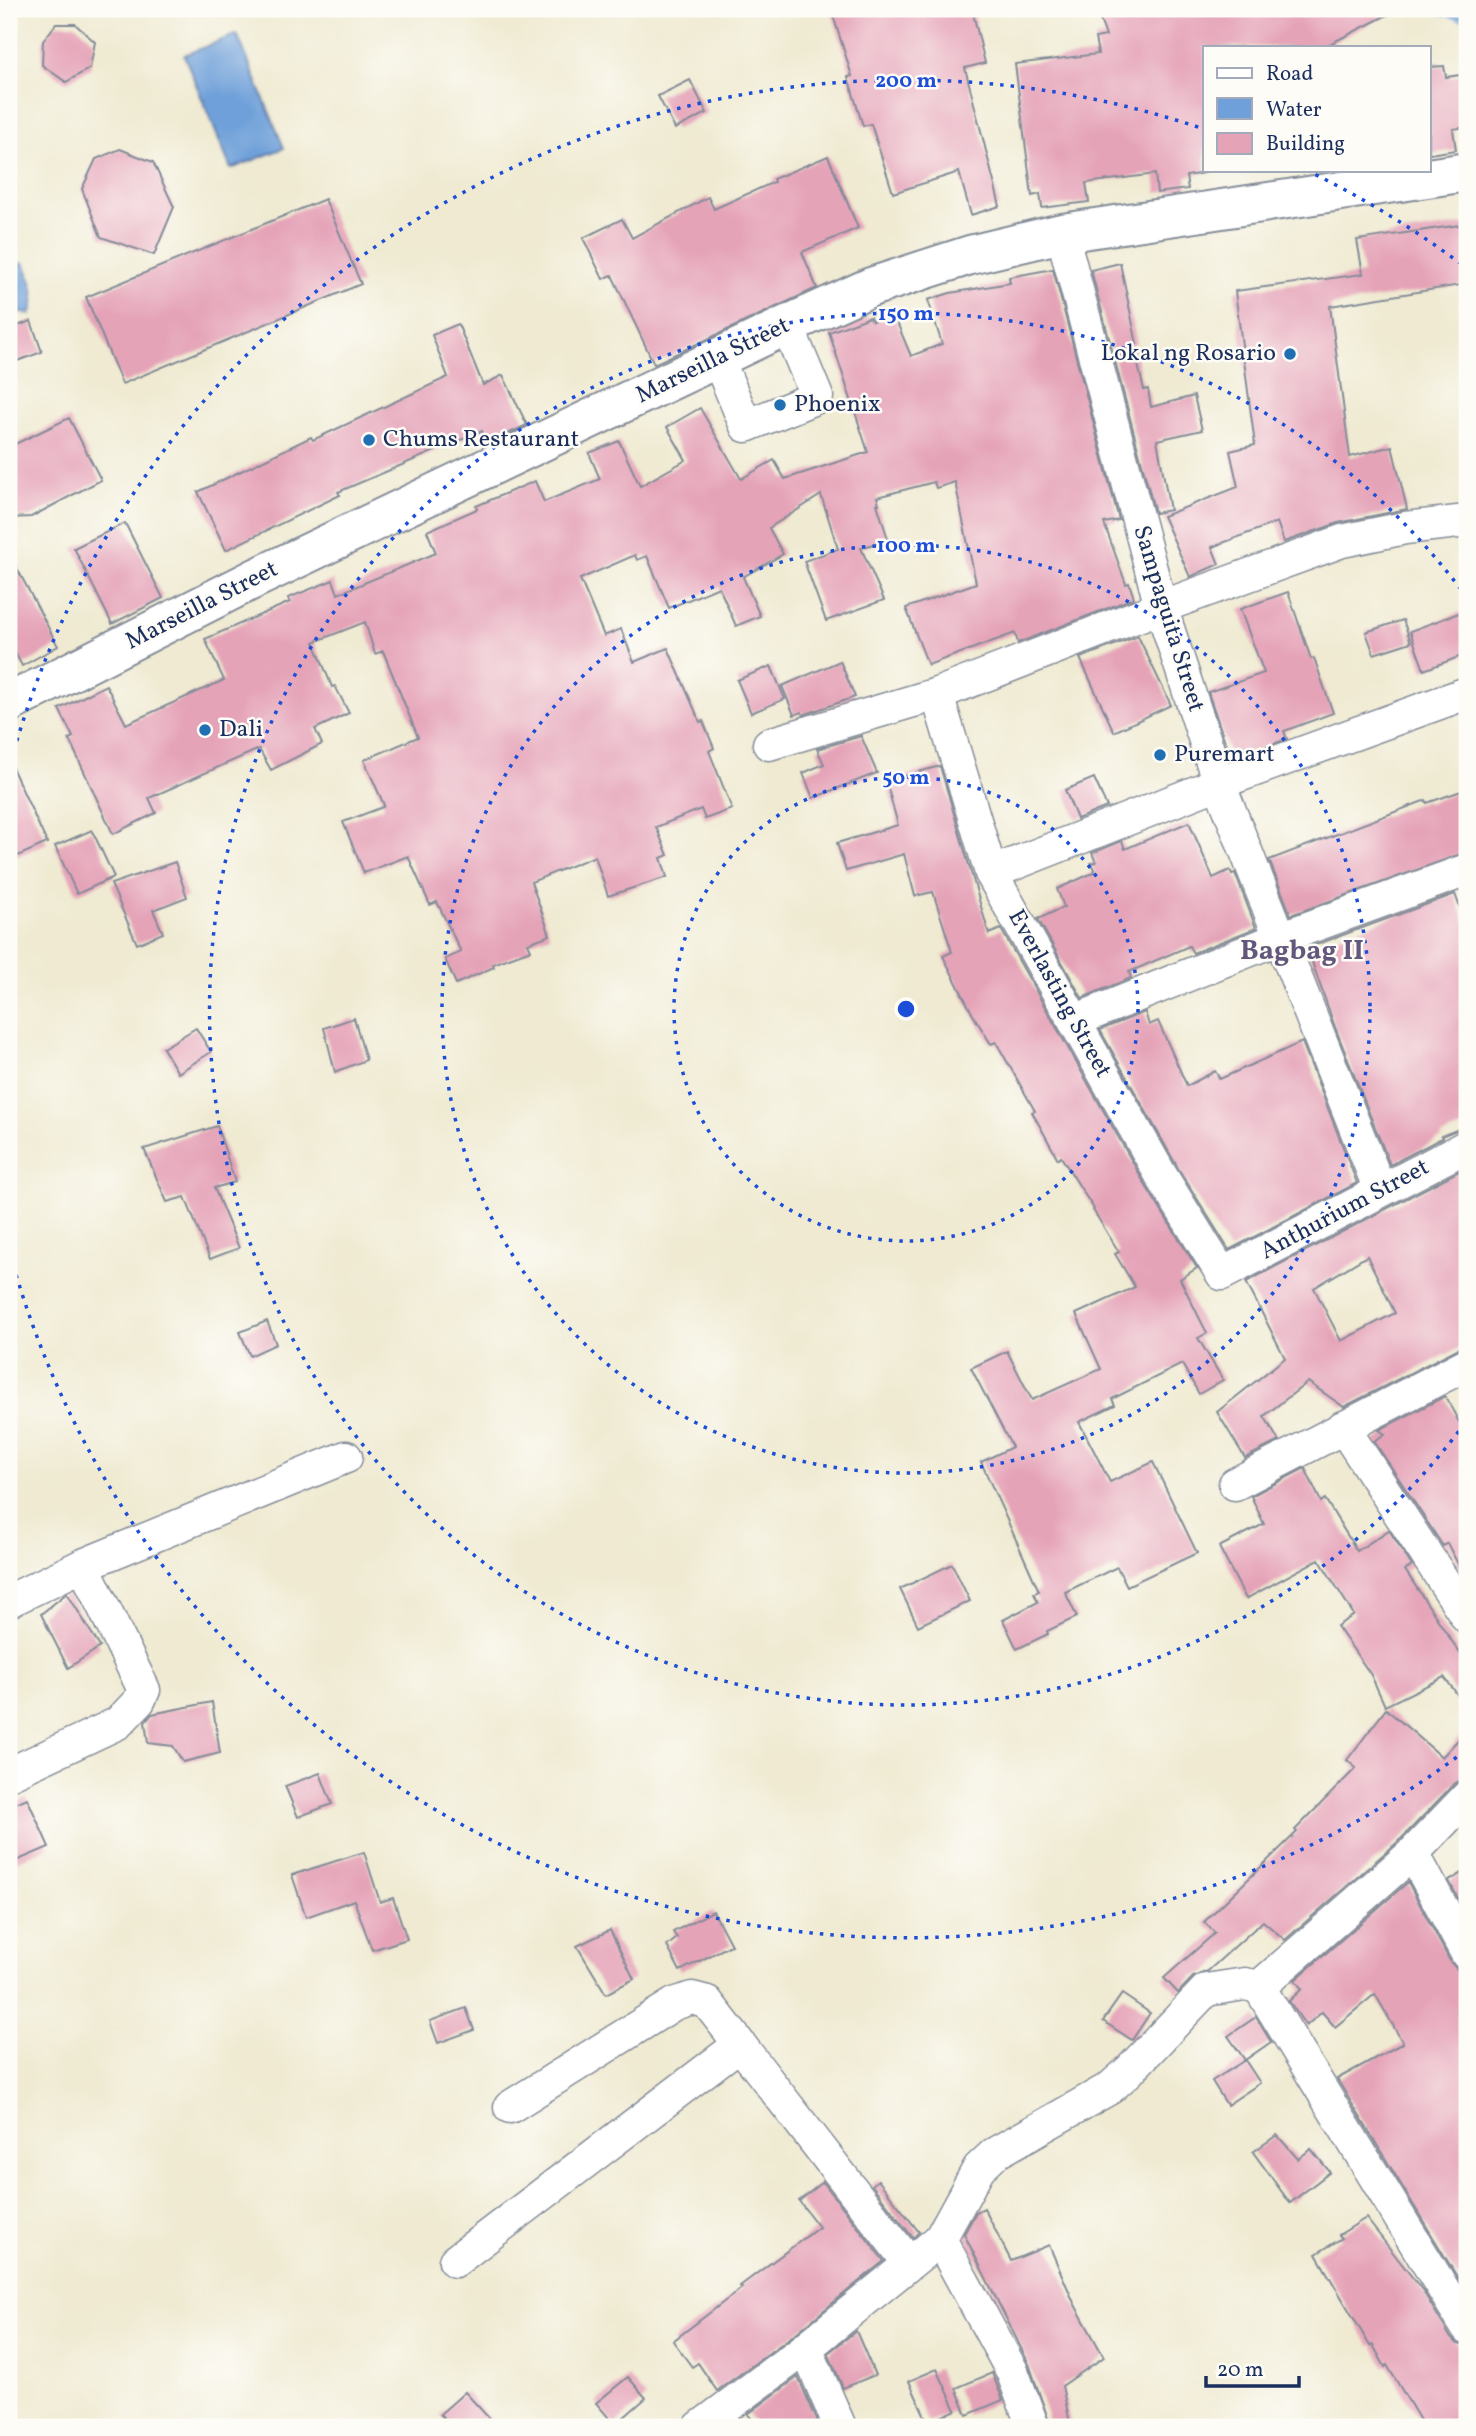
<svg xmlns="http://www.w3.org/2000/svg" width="1476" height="2436" font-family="Vollkorn,serif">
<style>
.water{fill:#6fa0d9;stroke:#45689c;stroke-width:2}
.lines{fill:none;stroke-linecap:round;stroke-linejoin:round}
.stream{stroke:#6fa0d9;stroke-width:10}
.building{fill:#e5a3b8;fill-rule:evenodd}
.minor-casing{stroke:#858c98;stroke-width:35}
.major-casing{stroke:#858c98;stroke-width:42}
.minor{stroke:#fff;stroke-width:32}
.major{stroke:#fff;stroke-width:38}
.ring{fill:none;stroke:#1d4ed8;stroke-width:3.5;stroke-dasharray:3.5 7}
.poi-dot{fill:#1f6fb2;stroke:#fdfcf7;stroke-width:2.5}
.labels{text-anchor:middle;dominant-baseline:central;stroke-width:5;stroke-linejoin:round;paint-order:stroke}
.poi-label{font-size:24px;fill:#1b2f5e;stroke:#fdfcf7;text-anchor:start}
.street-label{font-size:24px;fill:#1b2f5e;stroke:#fdfcf7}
.quarter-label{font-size:28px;font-weight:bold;fill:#62587e;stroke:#fdfcf7}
.centre{fill:#1d4ed8;stroke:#fdfcf7;stroke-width:3.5}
.ring-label{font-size:21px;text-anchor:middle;font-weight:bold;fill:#1d4ed8;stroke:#fdfcf7;stroke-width:5;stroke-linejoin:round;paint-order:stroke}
</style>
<rect width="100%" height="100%" fill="#fdfcf7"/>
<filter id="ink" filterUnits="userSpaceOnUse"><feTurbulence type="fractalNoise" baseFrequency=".0143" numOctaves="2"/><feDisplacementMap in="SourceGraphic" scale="14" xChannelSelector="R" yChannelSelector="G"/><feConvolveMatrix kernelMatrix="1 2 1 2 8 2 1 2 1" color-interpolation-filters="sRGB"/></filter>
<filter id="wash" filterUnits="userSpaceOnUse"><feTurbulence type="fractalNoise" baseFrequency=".00686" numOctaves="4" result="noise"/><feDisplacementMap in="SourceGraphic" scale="28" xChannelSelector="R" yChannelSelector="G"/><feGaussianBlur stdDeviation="1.57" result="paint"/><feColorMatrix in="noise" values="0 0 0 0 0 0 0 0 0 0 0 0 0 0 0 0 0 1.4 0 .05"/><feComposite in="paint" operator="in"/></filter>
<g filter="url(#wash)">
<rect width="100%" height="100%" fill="#efead1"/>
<!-- water -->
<g class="water">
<path d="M237 34 284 148 231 169 184 55Z"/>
<path d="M23 263C32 278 38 298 30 314L9 311V266Z"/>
</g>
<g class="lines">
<!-- stream -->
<path class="stream" d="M1439 9 1467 17"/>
</g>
<g id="blocks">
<!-- building -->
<g class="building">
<path d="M831 9H972L985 63 965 68 1000 206 971 215 959 172 893 193 871 124 863 126 848 77 852 76Z"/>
<path d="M1096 9H1399L1324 47H1205V173L1186 176 1188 189 1157 193 1155 174 1086 183 1089 202 1042 208 1040 194 1032 196 1015 64 1098 54 1095 38 1106 36Z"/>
<path d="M56 24H75L95 42 90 68 66 82 42 65 43 41Z"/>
<path d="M1444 66 1446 77 1467 74V127L1453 129 1456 150 1429 154V67Z"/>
<path d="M690 80 707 113 675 129 658 96Z"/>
<path d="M120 149 153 162 174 207 154 255 101 237 82 189 96 159Z"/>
<path d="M828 156 858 228 802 252 817 288 654 364 612 275 603 279 583 238 622 219 632 238 708 197 714 209 774 182 773 179Z"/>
<path d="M325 199 361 284 122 384 86 297Z"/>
<path d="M1467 224V284L1330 306 1350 457 1392 446 1407 509 1338 523 1284 542 1277 522 1212 547 1219 564 1190 577 1163 516 1238 487 1230 451 1255 445 1235 291 1363 274 1357 240Z"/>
<path d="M1120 263 1137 344H1133L1144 390 1148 389 1151 407 1194 396 1202 430 1157 440 1170 510 1155 513 1091 270Z"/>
<path d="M1053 269 1119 520 1104 523 1126 584 1129 583 1134 598 1018 643 1015 633 928 665 906 608 976 583 955 482 936 488 934 482 877 497 879 504H877L888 539 861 548 884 600 826 621 804 561 838 549 821 495 769 528 783 554 743 577 760 616 736 626 719 587 669 608 647 556 637 560 635 555 580 579 604 636 621 629 634 662 668 648 700 722 703 721 714 748 709 751 732 809 705 819 701 809 656 827 668 855 661 858 667 877 608 896 595 856 531 882 550 935 528 943 531 950 493 964 494 967 456 984 445 959 461 952 437 902 430 905 408 856 364 873 343 822 383 807 384 805 364 760 418 737 383 651 375 654 365 622 314 642 332 687 335 686 349 713 315 729 322 744 271 770 259 749 149 798 156 813 113 834 69 739 73 737 59 709 106 685 126 724 224 680 205 639 290 602 288 598 333 580 338 594 436 553 427 531 477 509 476 506 535 481 544 502 600 479 589 453 619 441 640 486 686 460 667 427 700 408 741 479 774 460 785 479 868 452 829 332 870 317 872 321 893 313 911 356 942 344 928 300 950 293 1010 283 1009 277Z"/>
<path d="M31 321 42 352 9 364V329Z"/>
<path d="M458 324 483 385 503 375 527 425 488 443 482 431 338 492 340 495 226 550 198 492 311 437 313 440 448 377 432 335Z"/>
<path d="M69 418 101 480 31 517 9 518V447Z"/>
<path d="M125 523 163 598 112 624 74 548Z"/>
<path d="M9 553 58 646 22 666 9 641Z"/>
<path d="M1288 592 1311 659 1314 658 1333 713 1284 731 1287 739 1231 759 1208 692 1264 673 1240 609Z"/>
<path d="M1467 610V654L1424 670 1410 631Z"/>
<path d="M1403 620 1411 642 1374 654 1366 632Z"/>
<path d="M1138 636 1171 705 1114 732 1080 658Z"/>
<path d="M840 661 855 697 803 715 802 712 794 715 782 686Z"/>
<path d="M771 666 785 699 751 713 737 680Z"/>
<path d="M861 736 877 773 813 798 803 773 824 764 817 749Z"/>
<path d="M9 761 47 843 9 860Z"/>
<path d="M940 766 989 934 1001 929 1146 1186 1197 1268 1180 1279 1207 1333 1198 1338 1223 1380 1199 1394 1182 1364 1112 1399 1115 1405 1079 1422 1110 1482 1153 1462 1197 1553 1127 1586 1117 1567 1065 1592 1077 1617 1047 1631 1048 1634 1017 1649 1003 1620 1038 1602 1034 1593 1039 1591 981 1462 1012 1447 971 1368 1007 1351 1032 1400 1101 1369 1076 1314 1135 1287 1115 1254 1119 1252 1093 1210 1094 1209 1061 1157 1058 1159 1032 1112 1035 1111 996 1042 991 1044 973 1015 943 956 952 952 933 892 915 896 904 854 846 871 837 843 898 825 886 781Z"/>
<path d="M1094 778 1107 807 1077 819 1065 790Z"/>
<path d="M1467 789V852L1291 915 1269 860 1426 800 1427 803Z"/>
<path d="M1189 822 1213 878 1230 870 1232 874 1235 873 1256 928 1193 953 1189 946 1129 972 1131 978 1082 998 1038 919 1064 907 1057 889 1095 872 1091 863 1096 862 1092 853 1122 841 1125 849Z"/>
<path d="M92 830 114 877 77 894 55 846Z"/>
<path d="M175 862 187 897 153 910 163 933 137 944 111 884Z"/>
<path d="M1455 894 1467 927V1126L1441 1136 1442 1138 1390 1165 1335 1027 1307 948Z"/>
<path d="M1145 1012 1149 1025 1158 1021 1187 1086 1215 1071 1220 1079 1302 1042 1357 1183 1229 1250 1178 1168 1100 1030Z"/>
<path d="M354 1018 366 1060 335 1072 324 1028Z"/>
<path d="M196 1028 211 1052 178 1073 163 1048Z"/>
<path d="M217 1126 235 1182 214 1188 239 1248 210 1259 185 1197 167 1202 144 1149Z"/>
<path d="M1459 1171 1467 1186V1346L1459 1348 1344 1407 1308 1382 1264 1416 1279 1441 1245 1458 1217 1412 1285 1358 1246 1282ZM1367 1256 1395 1313 1341 1341 1314 1288Z"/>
<path d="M267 1321 276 1344 250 1356 240 1332Z"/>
<path d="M1445 1396 1459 1422 1467 1417V1581L1447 1543 1443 1546 1374 1441 1385 1434 1379 1430Z"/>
<path d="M1305 1468 1321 1502 1325 1499 1357 1551 1389 1530 1412 1566 1405 1570 1467 1664V1707L1444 1677 1385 1706 1371 1675 1337 1626 1354 1615 1319 1559 1246 1599 1219 1547 1264 1524 1251 1496Z"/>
<path d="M952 1564 970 1601 918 1626 900 1589Z"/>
<path d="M67 1593 100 1647 68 1668 41 1614Z"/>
<path d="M212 1702 220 1753 183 1762 173 1746 148 1743 145 1722 152 1714Z"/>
<path d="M1386 1709 1442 1757 1467 1730V1776L1454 1784 1400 1840 1285 1940 1263 1921 1208 1971 1193 1977 1178 1993 1164 1978 1215 1933 1204 1922 1297 1832 1295 1830 1356 1768 1347 1760Z"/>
<path d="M320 1773 332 1804 298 1817 285 1786Z"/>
<path d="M27 1798 49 1847 9 1864V1806Z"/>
<path d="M364 1852 380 1902 393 1898 407 1939 372 1950 354 1900 306 1917 292 1875Z"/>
<path d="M1467 1870V1915L1449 1881Z"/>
<path d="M1408 1882 1451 1963 1458 1970 1467 1972V2293L1337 2079 1403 2043 1375 1994 1335 2027 1322 2012 1306 2026 1289 2001 1302 1989 1295 1980Z"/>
<path d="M713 1911 731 1945 680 1971 667 1946 677 1938 673 1932Z"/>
<path d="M610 1930 634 1979 606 1994 577 1946Z"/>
<path d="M1122 1994 1150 2013 1132 2040 1103 2021Z"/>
<path d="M466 2008 474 2030 438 2043 430 2021Z"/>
<path d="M1256 2017 1271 2042 1245 2060 1228 2036Z"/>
<path d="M1245 2060 1260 2083 1227 2105 1212 2081Z"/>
<path d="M1277 2135 1298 2159 1311 2149 1330 2172 1290 2203 1253 2152Z"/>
<path d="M878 2180 919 2232 913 2238 872 2185Z"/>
<path d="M823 2182 884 2261 795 2334 717 2391 698 2363 692 2367 673 2341 742 2288 740 2286 819 2227 799 2201Z"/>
<path d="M984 2208 1011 2261 1049 2245 1074 2303 1104 2357 1062 2386 1071 2427H1051L1029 2364 964 2234 976 2212Z"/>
<path d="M1366 2218 1423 2291 1451 2338 1458 2344 1467 2346V2427H1424L1387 2365 1385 2367 1373 2345 1370 2346 1316 2254 1342 2238 1339 2235Z"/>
<path d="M856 2331 875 2375 843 2388 828 2353Z"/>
<path d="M937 2369 956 2410 928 2423 909 2381Z"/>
<path d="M992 2373 1003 2400 967 2415 956 2388Z"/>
<path d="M628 2377 646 2398 615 2425 596 2403Z"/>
<path d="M798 2377 820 2427H757L748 2414Z"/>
<path d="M465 2392 497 2427H452L440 2414Z"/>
</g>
</g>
</g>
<g filter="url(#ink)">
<use href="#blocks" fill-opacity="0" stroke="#858c98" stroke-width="2"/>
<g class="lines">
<!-- minor casing -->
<g class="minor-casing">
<g id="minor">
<path d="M1062 233 1161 607 1219 783 1380 1190"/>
<path d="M718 359 746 426 817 397 787 325"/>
<path d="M937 694 991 873 1162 1177 1222 1274 1467 1146"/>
<path d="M769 744 937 694 1161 607 1342 541 1405 528 1467 521"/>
<path d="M991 873 1219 783 1467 693"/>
<path d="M1074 1021 1280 938 1467 870"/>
<path d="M1343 1427 1467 1617"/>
<path d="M1235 1484 1467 1364"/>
<path d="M83 1565 346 1457"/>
<path d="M9 1601 83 1565 144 1690 139 1701 118 1723 9 1774"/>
<path d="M1413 1853 1467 1797"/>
<path d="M1467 1954 1413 1853 1259 1987 1467 2328"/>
<path d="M510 2107 674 2004 692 1998 707 2002 909 2263"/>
<path d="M940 2239 979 2168 994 2154 1110 2088 1129 2071 1206 1990 1245 1984 1259 1987"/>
<path d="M455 2261 739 2045"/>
<path d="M806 2348 840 2427"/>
<path d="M700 2427 806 2348 940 2239 1012 2371 1033 2427"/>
</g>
</g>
<!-- major casing -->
<g class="major-casing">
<path id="major" d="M9 703 256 578 787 325 871 287 970 255 1062 233 1467 172"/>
</g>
<!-- minor -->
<use href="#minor" class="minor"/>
<!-- major -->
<use href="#major" class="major"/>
</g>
</g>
<!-- distance rings -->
<g class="ring">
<circle cx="906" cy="1009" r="232"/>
<circle cx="906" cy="1009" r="464"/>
<path d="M1465 1423A696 696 0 1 1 1465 595"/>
<path d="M1465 1751A929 929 0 0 1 11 1257M11 761A929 929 0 0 1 1201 128M1306 170A929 929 0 0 1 1465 267"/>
</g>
<!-- markers -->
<g class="poi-dot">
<circle cx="1290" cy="354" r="7"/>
<circle cx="780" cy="405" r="7"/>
<circle cx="369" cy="440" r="7"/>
<circle cx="205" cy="730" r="7"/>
<circle cx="1160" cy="755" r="7"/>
</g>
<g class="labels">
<!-- poi labels -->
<g class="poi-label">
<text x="1276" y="354" text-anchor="end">Lokal ng Rosario</text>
<text x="794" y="405">Phoenix</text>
<text x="383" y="440">Chums Restaurant</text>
<text x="219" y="730">Dali</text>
<text x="1174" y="755">Puremart</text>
</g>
<!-- street labels -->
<g class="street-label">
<text transform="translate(713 361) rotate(-26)">Marseilla Street</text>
<text transform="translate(202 606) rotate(-27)">Marseilla Street</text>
<text transform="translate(1168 619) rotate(73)">Sampaguita Street</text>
<text transform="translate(1059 994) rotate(61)">Everlasting Street</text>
<text transform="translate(1345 1210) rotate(-28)">Anthurium Street</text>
</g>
<!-- quarter labels -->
<g class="quarter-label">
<text x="1302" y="951">Bagbag II</text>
</g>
</g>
<circle cx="906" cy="1009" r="10" class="centre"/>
<g class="ring-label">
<text x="906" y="87">200 m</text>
<text x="906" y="320">150 m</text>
<text x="906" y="552">100 m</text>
<text x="906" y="784">50 m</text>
</g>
<!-- margin -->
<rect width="1476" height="2436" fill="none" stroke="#fdfcf7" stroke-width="35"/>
<!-- legend -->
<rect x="1203" y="46" width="228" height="126" fill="#fdfcf7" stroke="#a3aaba" stroke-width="2"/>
<rect x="1217" y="68" width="35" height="10" fill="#ffffff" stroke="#a3aaba" stroke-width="2"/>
<text x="1266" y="80" font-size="21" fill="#1b2f5e">Road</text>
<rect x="1217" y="98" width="35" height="21" fill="#6fa0d9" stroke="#a3aaba" stroke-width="2"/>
<text x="1266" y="116" font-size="21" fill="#1b2f5e">Water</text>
<rect x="1217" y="133" width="35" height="21" fill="#e5a3b8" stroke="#a3aaba" stroke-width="2"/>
<text x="1266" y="150" font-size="21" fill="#1b2f5e">Building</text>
<!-- scale -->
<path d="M1206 2376v10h93v-10" fill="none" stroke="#1b2f5e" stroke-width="3.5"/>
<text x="1217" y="2376" font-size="21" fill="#1b2f5e" stroke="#fdfcf7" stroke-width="5" paint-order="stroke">20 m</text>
</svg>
